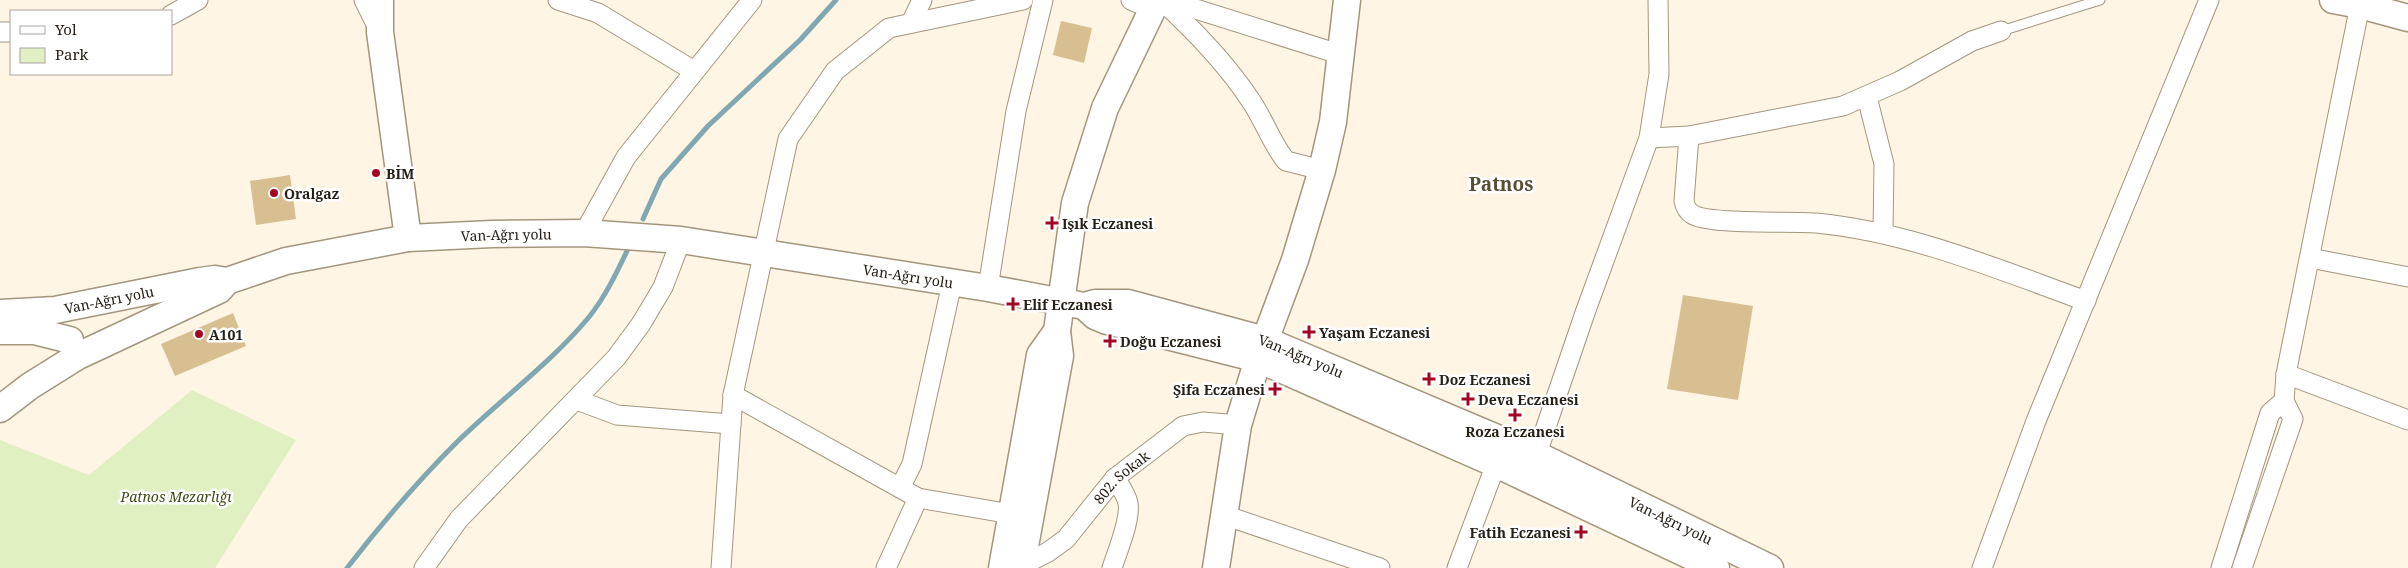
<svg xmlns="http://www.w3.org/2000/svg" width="2408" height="568" font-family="'Noto Serif',serif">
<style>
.green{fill:#e1f0c2}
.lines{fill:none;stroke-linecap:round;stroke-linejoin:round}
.stream{stroke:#80a8b2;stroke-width:5}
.building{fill:#d7bf91}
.lane-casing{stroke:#a3967c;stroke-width:11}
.street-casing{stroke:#a3967c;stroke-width:21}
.secondary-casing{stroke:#a3967c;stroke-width:29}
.lane{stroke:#fff;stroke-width:9}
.street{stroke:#fff;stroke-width:19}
.secondary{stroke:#fff;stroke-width:26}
.poi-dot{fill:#a30523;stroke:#fff;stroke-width:2}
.labels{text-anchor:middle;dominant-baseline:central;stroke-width:5;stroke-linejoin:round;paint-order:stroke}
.poi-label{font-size:14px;font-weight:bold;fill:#262016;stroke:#fff;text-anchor:start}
.street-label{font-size:14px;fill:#262016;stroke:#fff}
.park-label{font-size:14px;font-style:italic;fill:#3c4914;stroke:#fff}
.district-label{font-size:19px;font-weight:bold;fill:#594d35;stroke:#fff}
</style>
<rect width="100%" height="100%" fill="#fef5e5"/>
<!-- green -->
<path class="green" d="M192 390 296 440 215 568H0V440L89 475Z"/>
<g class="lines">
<!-- stream -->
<g class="stream">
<path d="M643 219 661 179 708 126 800 40 836 0"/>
<path d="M347 568C381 524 418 481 457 442 500 400 551 363 589 317 605 297 616 274 627 251"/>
</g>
</g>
<!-- building -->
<g class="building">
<path d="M1061 21 1092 28 1084 63 1053 55Z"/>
<path d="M290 175 296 219 256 225 250 181Z"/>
<path d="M1683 295 1753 306 1738 400 1667 389Z"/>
<path d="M233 313 246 346 175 376 161 344Z"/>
</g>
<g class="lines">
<!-- lane casing -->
<g class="lane-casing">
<path id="lane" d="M2001 31 2100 0"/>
</g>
<!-- street casing -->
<g class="street-casing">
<g id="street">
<path d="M364 0 378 28"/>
<path d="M558 0 598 13 694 71"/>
<path d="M1131 0 1152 9"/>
<path d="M1161 0C1195 31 1226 63 1251 101 1264 120 1272 144 1286 161L1322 170"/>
<path d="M1167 0 1342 55"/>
<path d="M171 15 198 0"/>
<path d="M911 23 922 0"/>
<path d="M0 32H11"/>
<path d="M1867 97 1884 164 1883 233"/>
<path d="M1689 136 1684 201C1685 206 1687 211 1692 214 1707 225 1792 221 1816 223 1910 232 1997 269 2086 301"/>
<path d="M1649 138 1689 136 1843 106 1900 81 1972 41 2001 31"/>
<path d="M584 233 626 157 752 0"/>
<path d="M2310 258 2408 277"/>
<path d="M988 288 1016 111 1043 0"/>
<path d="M2286 374 2408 420"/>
<path d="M733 395 918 498 1011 514 1023 520"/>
<path d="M577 400 617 415 731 424"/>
<path d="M1533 465 1586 310 1649 138 1659 74 1658 0"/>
<path d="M900 488 912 464 952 283"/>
<path d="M1224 515 1380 568"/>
<path id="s1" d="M1021 566 1048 552 1066 539 1115 478 1183 426 1203 422 1238 425"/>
<path d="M424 568 459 519 616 358 641 324 663 287 681 240"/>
<path d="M721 568 733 395 788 139 835 71 889 28 1023 0"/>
<path d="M886 568 918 498"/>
<path d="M1112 568C1117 552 1131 520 1128 503 1126 494 1120 486 1115 478"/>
<path d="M1457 568 1496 464"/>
<path d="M1982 568 2036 421 2209 0"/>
<path d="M2221 568 2270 413 2284 401"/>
<path d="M2242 568 2293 419 2284 401 2286 374 2361 0"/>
</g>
</g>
<!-- secondary casing -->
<g class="secondary-casing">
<g id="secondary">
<path d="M380 0V32L408 238"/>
<path d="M2333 0 2360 5 2408 18"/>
<path d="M1084 306 1095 316 1107 321 1258 359 1496 464 1716 568"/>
<path id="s2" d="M0 313 55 310 200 281 215 279 227 281 286 261 408 238 492 234 584 233 681 240 988 288 1084 306 1095 303H1128L1265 340 1537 455 1770 568"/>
<path d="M0 331H34L70 340"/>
<path d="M0 409 30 386 78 356 219 290 227 281"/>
<path d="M1002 568 1040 355 1057 331"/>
<path d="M1021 568 1060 356 1057 331 1075 203 1105 108 1157 0"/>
<path d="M1216 568 1238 425 1258 359 1295 260 1322 170 1333 122 1347 0"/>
</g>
</g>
<!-- lane -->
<use href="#lane" class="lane"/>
<!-- street -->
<use href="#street" class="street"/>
<!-- secondary -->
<use href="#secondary" class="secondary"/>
</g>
<!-- markers -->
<g class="poi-dot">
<circle cx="376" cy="173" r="5"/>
<circle cx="274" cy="193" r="5"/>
<path d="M1049.5 215.5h5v5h5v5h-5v5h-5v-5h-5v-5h5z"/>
<path d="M1010.5 296.5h5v5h5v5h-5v5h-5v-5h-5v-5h5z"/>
<path d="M1306.5 324.5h5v5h5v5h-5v5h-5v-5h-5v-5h5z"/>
<circle cx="199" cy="334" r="5"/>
<path d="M1107.5 333.5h5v5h5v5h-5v5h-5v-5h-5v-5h5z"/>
<path d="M1426.5 371.5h5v5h5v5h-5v5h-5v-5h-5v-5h5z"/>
<path d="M1272.5 381.5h5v5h5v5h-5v5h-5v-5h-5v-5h5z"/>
<path d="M1465.5 391.5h5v5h5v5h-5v5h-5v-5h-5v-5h5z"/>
<path d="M1512.5 407.5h5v5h5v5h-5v5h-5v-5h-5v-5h5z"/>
<path d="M1578.5 524.5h5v5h5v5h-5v5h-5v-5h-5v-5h5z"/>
</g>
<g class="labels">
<!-- poi labels -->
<g class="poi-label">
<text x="386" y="173">BİM</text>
<text x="284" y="193">Oralgaz</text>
<text x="1062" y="223">Işık Eczanesi</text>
<text x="1023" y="304">Elif Eczanesi</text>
<text x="1319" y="332">Yaşam Eczanesi</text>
<text x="209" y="334">A101</text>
<text x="1120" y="341">Doğu Eczanesi</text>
<text x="1439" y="379">Doz Eczanesi</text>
<text x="1265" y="389" text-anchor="end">Şifa Eczanesi</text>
<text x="1478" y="399">Deva Eczanesi</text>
<text x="1515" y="431" text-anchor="middle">Roza Eczanesi</text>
<text x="1571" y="532" text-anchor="end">Fatih Eczanesi</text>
</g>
<!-- street labels -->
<g class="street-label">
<text stroke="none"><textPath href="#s2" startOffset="515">Van-Ağrı yolu</textPath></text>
<text stroke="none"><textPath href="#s2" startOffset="920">Van-Ağrı yolu</textPath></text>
<text stroke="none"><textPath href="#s2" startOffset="110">Van-Ağrı yolu</textPath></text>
<text stroke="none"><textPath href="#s2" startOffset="1324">Van-Ağrı yolu</textPath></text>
<text stroke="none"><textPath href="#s1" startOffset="136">802. Sokak</textPath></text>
<text stroke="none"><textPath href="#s2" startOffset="1729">Van-Ağrı yolu</textPath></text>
</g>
<!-- park labels -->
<g class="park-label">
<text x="176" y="496">Patnos Mezarlığı</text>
</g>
<!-- district labels -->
<g class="district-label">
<text x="1501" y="184">Patnos</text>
</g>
</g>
<!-- legend -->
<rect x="10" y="10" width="162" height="65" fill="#ffffff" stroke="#a8a6a2"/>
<rect x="20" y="26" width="25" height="8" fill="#ffffff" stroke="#a8a6a2"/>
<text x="55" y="35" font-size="15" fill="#262016">Yol</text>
<rect x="20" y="48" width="25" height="15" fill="#e1f0c2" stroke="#a8a6a2"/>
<text x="55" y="60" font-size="15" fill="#262016">Park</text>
</svg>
